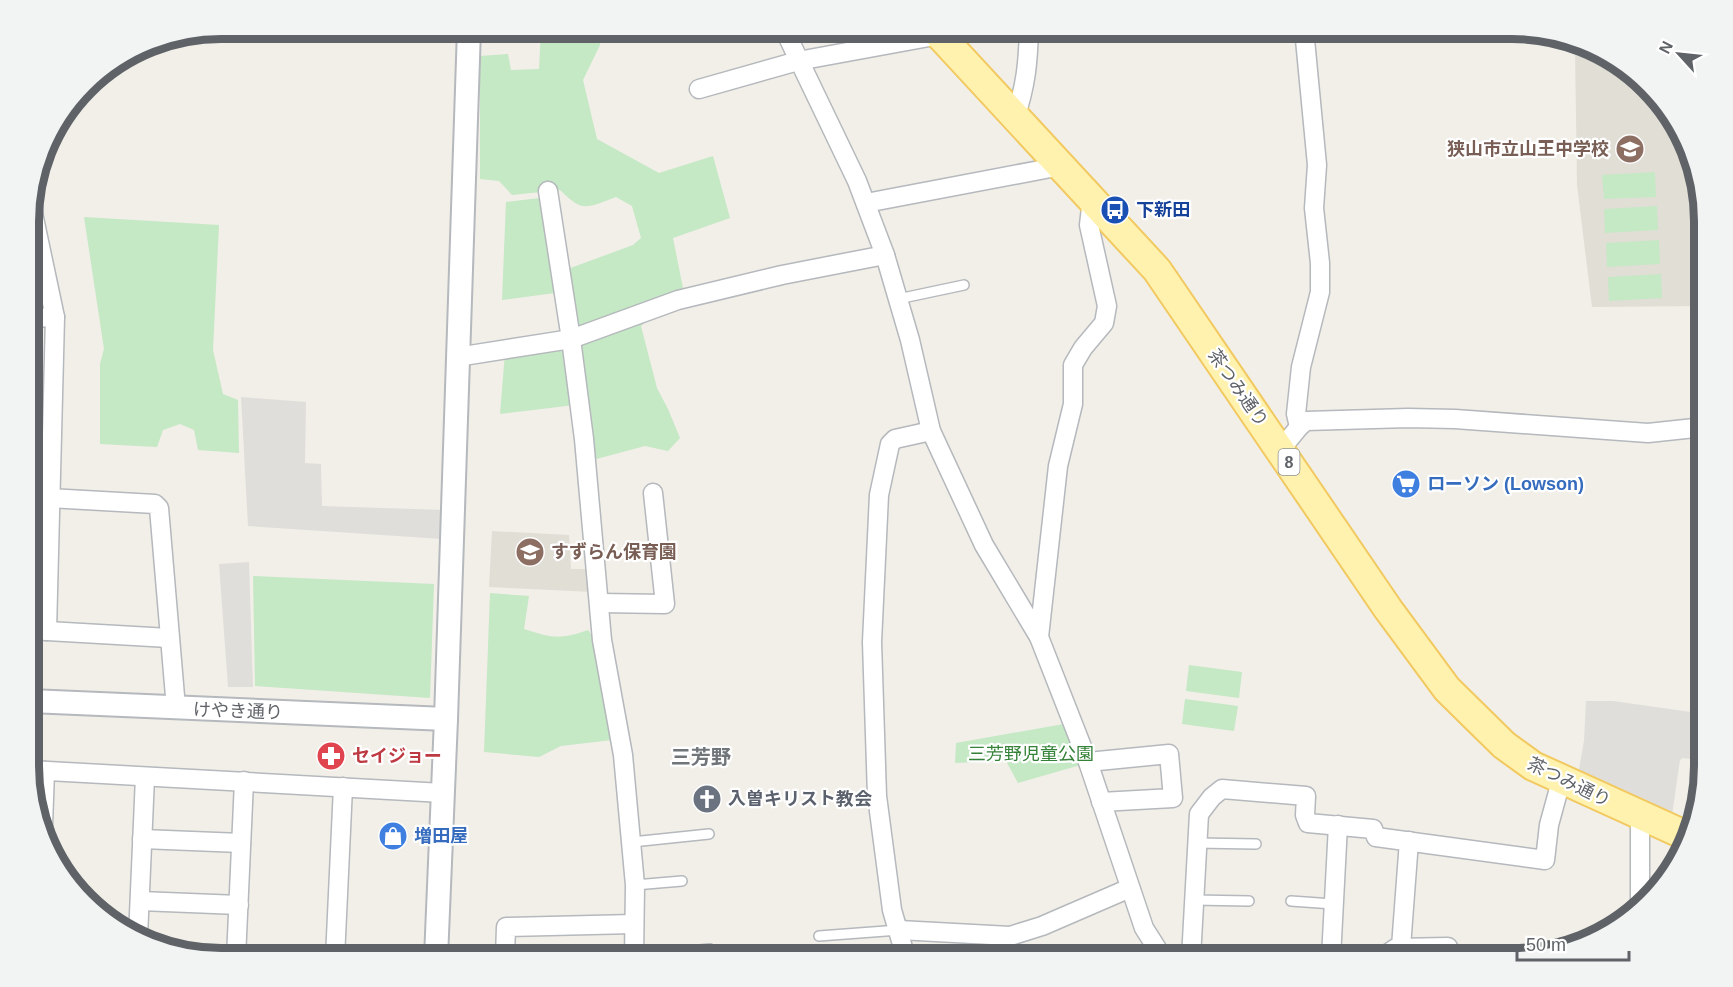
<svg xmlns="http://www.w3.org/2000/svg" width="1733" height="987" font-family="Arial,'Noto Sans JP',sans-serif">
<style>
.industrial{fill:#e0deda}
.education{fill:#e1ded6}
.green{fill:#c5e8c5}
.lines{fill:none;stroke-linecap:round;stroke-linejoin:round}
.service-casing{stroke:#b5b8bc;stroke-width:12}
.minor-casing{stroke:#b5b8bc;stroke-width:21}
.tertiary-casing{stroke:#b5b8bc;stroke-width:26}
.primary-casing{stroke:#f2c960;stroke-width:32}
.service{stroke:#fff;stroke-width:9}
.minor{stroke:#fff;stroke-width:18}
.tertiary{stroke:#fff;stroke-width:22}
.primary{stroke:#fff2af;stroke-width:28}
.labels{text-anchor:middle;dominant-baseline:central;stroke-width:4.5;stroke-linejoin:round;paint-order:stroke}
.shield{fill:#fff;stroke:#8f9295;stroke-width:1.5}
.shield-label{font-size:16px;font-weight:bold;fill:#5f6368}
.education-label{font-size:18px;font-weight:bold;fill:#785e54;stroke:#fff;text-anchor:end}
.transit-label{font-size:18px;font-weight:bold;fill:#164399;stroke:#fff;text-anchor:start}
.street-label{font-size:18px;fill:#5f6368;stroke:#fff}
.shop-label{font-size:18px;font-weight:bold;fill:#366cbe;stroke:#fff;text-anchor:start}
.park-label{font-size:18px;fill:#348238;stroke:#fff}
.health-label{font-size:18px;font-weight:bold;fill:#be3a42;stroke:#fff;text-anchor:start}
.worship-label{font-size:18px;font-weight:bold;fill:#5b616d;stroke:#fff;text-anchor:start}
.neighbourhood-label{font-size:20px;font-weight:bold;fill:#70757a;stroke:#fff}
.rim{fill:none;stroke:#5f6368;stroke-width:8}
</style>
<rect width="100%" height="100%" fill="#f1efe8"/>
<!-- industrial -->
<g class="industrial">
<path d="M241 397 306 402 305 463 321 464 322 506 444 510 442 539 248 526Z"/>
<path d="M249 562 253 687H228L219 564Z"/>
<path d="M1586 701H1613L1691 712 1704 716V761L1683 758 1680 760 1672 815 1578 775 1584 741Z"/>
</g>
<!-- education -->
<g class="education">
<path d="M1582 47 1608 54 1672 114 1704 208V306L1592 307 1577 185 1575 49Z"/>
<path d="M492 531 569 535 571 569H591L593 592 489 587Z"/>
</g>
<!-- green -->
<g class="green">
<path d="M541 29H602L600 45 583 80 597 139 659 173 713 156 730 218 673 238 683 288 641 326 657 388 668 409 680 438 668 451 645 446 589 461 583 404 500 414 505 353 578 343 565 270 633 245 641 238 632 206 616 197C586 208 583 213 560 190L512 195 499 181 480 179V56L508 54 511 70 539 69Z"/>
<path d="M1655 172 1656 197 1604 199 1602 175Z"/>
<path d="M548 197 562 292 502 300 506 202Z"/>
<path d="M1657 206 1658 230 1605 233 1604 209Z"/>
<path d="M84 217 219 225 213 350 223 394 238 400 239 453 198 450 194 430 180 424 163 430 157 447 100 444V364L104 349Z"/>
<path d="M1659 240 1660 264 1607 267 1606 243Z"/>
<path d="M1661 274 1662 298 1609 301 1608 277Z"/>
<path d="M253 576 434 584 430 698 255 686Z"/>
<path d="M490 593 529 596 524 629C552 638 560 640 588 630L595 640 612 740 561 746 539 757 484 752Z"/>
<path d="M1189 665 1242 672 1239 698 1186 691Z"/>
<path d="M1185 699 1238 706 1234 731 1182 724Z"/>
<path d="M1069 723 1084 764 1018 783 1006 761 955 763 956 743Z"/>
</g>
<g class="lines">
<!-- service casing -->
<g class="service-casing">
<g id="service">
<path d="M898 299 964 285"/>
<path d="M632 842 709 834"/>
<path d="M1196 843 1256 844"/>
<path d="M635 885 682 881"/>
<path d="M1194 900 1249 901"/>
<path d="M1291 901 1333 904"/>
<path d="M819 936 899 930"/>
<path d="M1192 952H1258"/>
<path d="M764 955V958"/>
<path d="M634 956 710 949"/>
</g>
</g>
<!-- minor casing -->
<g class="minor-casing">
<g id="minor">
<path d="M784 29 857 181 885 255 910 340 931 431 984 545 1039 637 1088 762 1144 928 1163 958"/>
<path d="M699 89 798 61 940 35"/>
<path d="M1015 118C1026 85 1028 63 1029 29"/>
<path d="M548 191 571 339 584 439 602 640 623 755 635 885 634 958"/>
<path d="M30 199 55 317 47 631"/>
<path d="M866 203 1061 166"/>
<path d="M30 318 55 317"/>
<path d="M457 357 571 339 678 300 782 275 885 255"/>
<path d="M1299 427 1296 414 1301 367 1320 292V263L1314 208 1317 165 1304 29"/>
<path d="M1281 449 1299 427 1306 421 1408 418 1455 419 1648 433 1704 427"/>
<path d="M49 498 155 504 159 508 176 708"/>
<path d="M600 603 665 604 653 493"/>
<path d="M30 630 169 638"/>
<path d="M1039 637 1058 466 1073 404V365L1083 348 1104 323 1107 306 1089 225 1092 199"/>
<path d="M1088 762 1169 754 1173 798 1101 802"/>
<path d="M30 770 443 793"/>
<path d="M43 825 45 771"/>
<path d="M142 839 241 843"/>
<path d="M140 901 239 905"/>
<path d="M1640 904V815"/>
<path d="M899 930 1010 936 1042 926 1130 888"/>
<path d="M138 937 145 777"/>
<path d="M1401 947 1409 841"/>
<path d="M436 956H505L506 927 634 924"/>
<path d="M236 958 244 781"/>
<path d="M335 958 343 787"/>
<path d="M906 958 892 910 877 796 872 642 879 495 890 444 895 439 931 431"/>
<path d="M1191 958 1199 814 1212 797 1222 789 1306 796 1305 815 1308 823 1373 829 1376 837 1545 860 1549 825 1561 781"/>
<path d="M1331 958 1338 825"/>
<path d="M1381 958 1396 948 1448 947"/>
</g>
</g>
<!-- tertiary casing -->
<g class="tertiary-casing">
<g id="tertiary">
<path d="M30 701 446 719"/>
<path d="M436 958 446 719 469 29"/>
</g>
</g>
<!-- primary casing -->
<g class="primary-casing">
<path id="primary" d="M934 29 1157 270 1388 609 1447 689 1504 745 1533 766 1687 836"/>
</g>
<!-- service -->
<use href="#service" class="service"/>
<!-- minor -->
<use href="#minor" class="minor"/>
<!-- tertiary -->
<use href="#tertiary" class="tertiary"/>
<!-- primary -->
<use href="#primary" class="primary"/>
</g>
<!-- icons -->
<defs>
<g id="school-disc" transform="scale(1.5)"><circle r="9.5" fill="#8d6e63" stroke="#fff"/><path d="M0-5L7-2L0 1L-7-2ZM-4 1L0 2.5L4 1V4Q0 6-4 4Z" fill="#fff"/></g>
<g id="bus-disc" transform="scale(1.5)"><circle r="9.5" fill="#1a4fb4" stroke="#fff"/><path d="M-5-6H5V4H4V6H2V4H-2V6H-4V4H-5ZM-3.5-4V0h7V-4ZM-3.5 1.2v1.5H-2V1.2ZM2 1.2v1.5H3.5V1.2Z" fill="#fff"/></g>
<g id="supermarket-disc" transform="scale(1.5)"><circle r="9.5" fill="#3f7fe0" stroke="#fff"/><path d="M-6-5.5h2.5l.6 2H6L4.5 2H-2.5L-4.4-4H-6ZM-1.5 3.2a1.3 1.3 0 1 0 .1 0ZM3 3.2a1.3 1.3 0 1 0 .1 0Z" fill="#fff"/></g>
<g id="pharmacy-disc" transform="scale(1.5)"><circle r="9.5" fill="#e0444e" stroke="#fff"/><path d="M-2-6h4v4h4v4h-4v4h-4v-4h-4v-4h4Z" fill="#fff"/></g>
<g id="church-disc" transform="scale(1.5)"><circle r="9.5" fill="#6b7280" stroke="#fff"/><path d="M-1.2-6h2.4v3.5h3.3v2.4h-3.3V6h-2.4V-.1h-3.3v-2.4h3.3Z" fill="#fff"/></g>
<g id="shop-disc" transform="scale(1.5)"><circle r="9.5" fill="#3f7fe0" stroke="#fff"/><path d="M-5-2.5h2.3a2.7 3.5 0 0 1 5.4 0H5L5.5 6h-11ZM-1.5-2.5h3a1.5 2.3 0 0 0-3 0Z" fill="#fff"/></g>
</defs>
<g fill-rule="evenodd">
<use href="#school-disc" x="1630" y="149"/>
<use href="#bus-disc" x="1115" y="210"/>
<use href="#supermarket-disc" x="1406" y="484"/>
<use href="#school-disc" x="530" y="552"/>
<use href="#pharmacy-disc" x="331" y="756"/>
<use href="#church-disc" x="707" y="799"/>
<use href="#shop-disc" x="393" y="836"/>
</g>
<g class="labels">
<!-- shield labels -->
<rect class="shield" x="1278.5" y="449" width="21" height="26" rx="4.5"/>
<g class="shield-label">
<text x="1289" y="462">8</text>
</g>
<!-- education labels -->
<g class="education-label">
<text x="1609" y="149">狭山市立山王中学校</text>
<text x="551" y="552" text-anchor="start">すずらん保育園</text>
</g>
<!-- transit labels -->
<g class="transit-label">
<text x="1136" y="210">下新田</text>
</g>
<!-- street labels -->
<g class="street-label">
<text transform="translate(1238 388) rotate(55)">茶つみ通り</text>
<text transform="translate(238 711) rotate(2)">けやき通り</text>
<text transform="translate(1569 782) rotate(26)">茶つみ通り</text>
</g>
<!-- shop labels -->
<g class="shop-label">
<text x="1427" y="484">ローソン (Lowson)</text>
<text x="414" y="836">増田屋</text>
</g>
<!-- park labels -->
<g class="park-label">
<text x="1031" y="754">三芳野児童公園</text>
</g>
<!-- health labels -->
<g class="health-label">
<text x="352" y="756">セイジョー</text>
</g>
<!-- worship labels -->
<g class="worship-label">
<text x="728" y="799">入曽キリスト教会</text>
</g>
<!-- neighbourhood labels -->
<g class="neighbourhood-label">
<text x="701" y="757">三芳野</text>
</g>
</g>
<!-- crop -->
<path d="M0 0H1733V987H0ZM221 39H1512A182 182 0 0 1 1694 221V766A182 182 0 0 1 1512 948H221A182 182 0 0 1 39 766V221A182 182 0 0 1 221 39Z" fill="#f2f3f3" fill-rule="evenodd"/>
<path class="rim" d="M221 39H1512A182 182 0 0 1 1694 221V766A182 182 0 0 1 1512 948H221A182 182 0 0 1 39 766V221A182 182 0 0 1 221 39Z"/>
<!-- north arrow -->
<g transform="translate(1679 54) rotate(297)" stroke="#ffffff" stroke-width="4.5" paint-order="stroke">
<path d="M0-4.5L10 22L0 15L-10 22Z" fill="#5f6368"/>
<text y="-9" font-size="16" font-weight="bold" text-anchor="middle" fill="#5f6368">N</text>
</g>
<!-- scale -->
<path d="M1517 951v9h112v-9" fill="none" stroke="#5f6368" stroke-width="3"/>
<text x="1526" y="951" font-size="18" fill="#5f6368" stroke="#ffffff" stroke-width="4.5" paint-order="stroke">50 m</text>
</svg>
